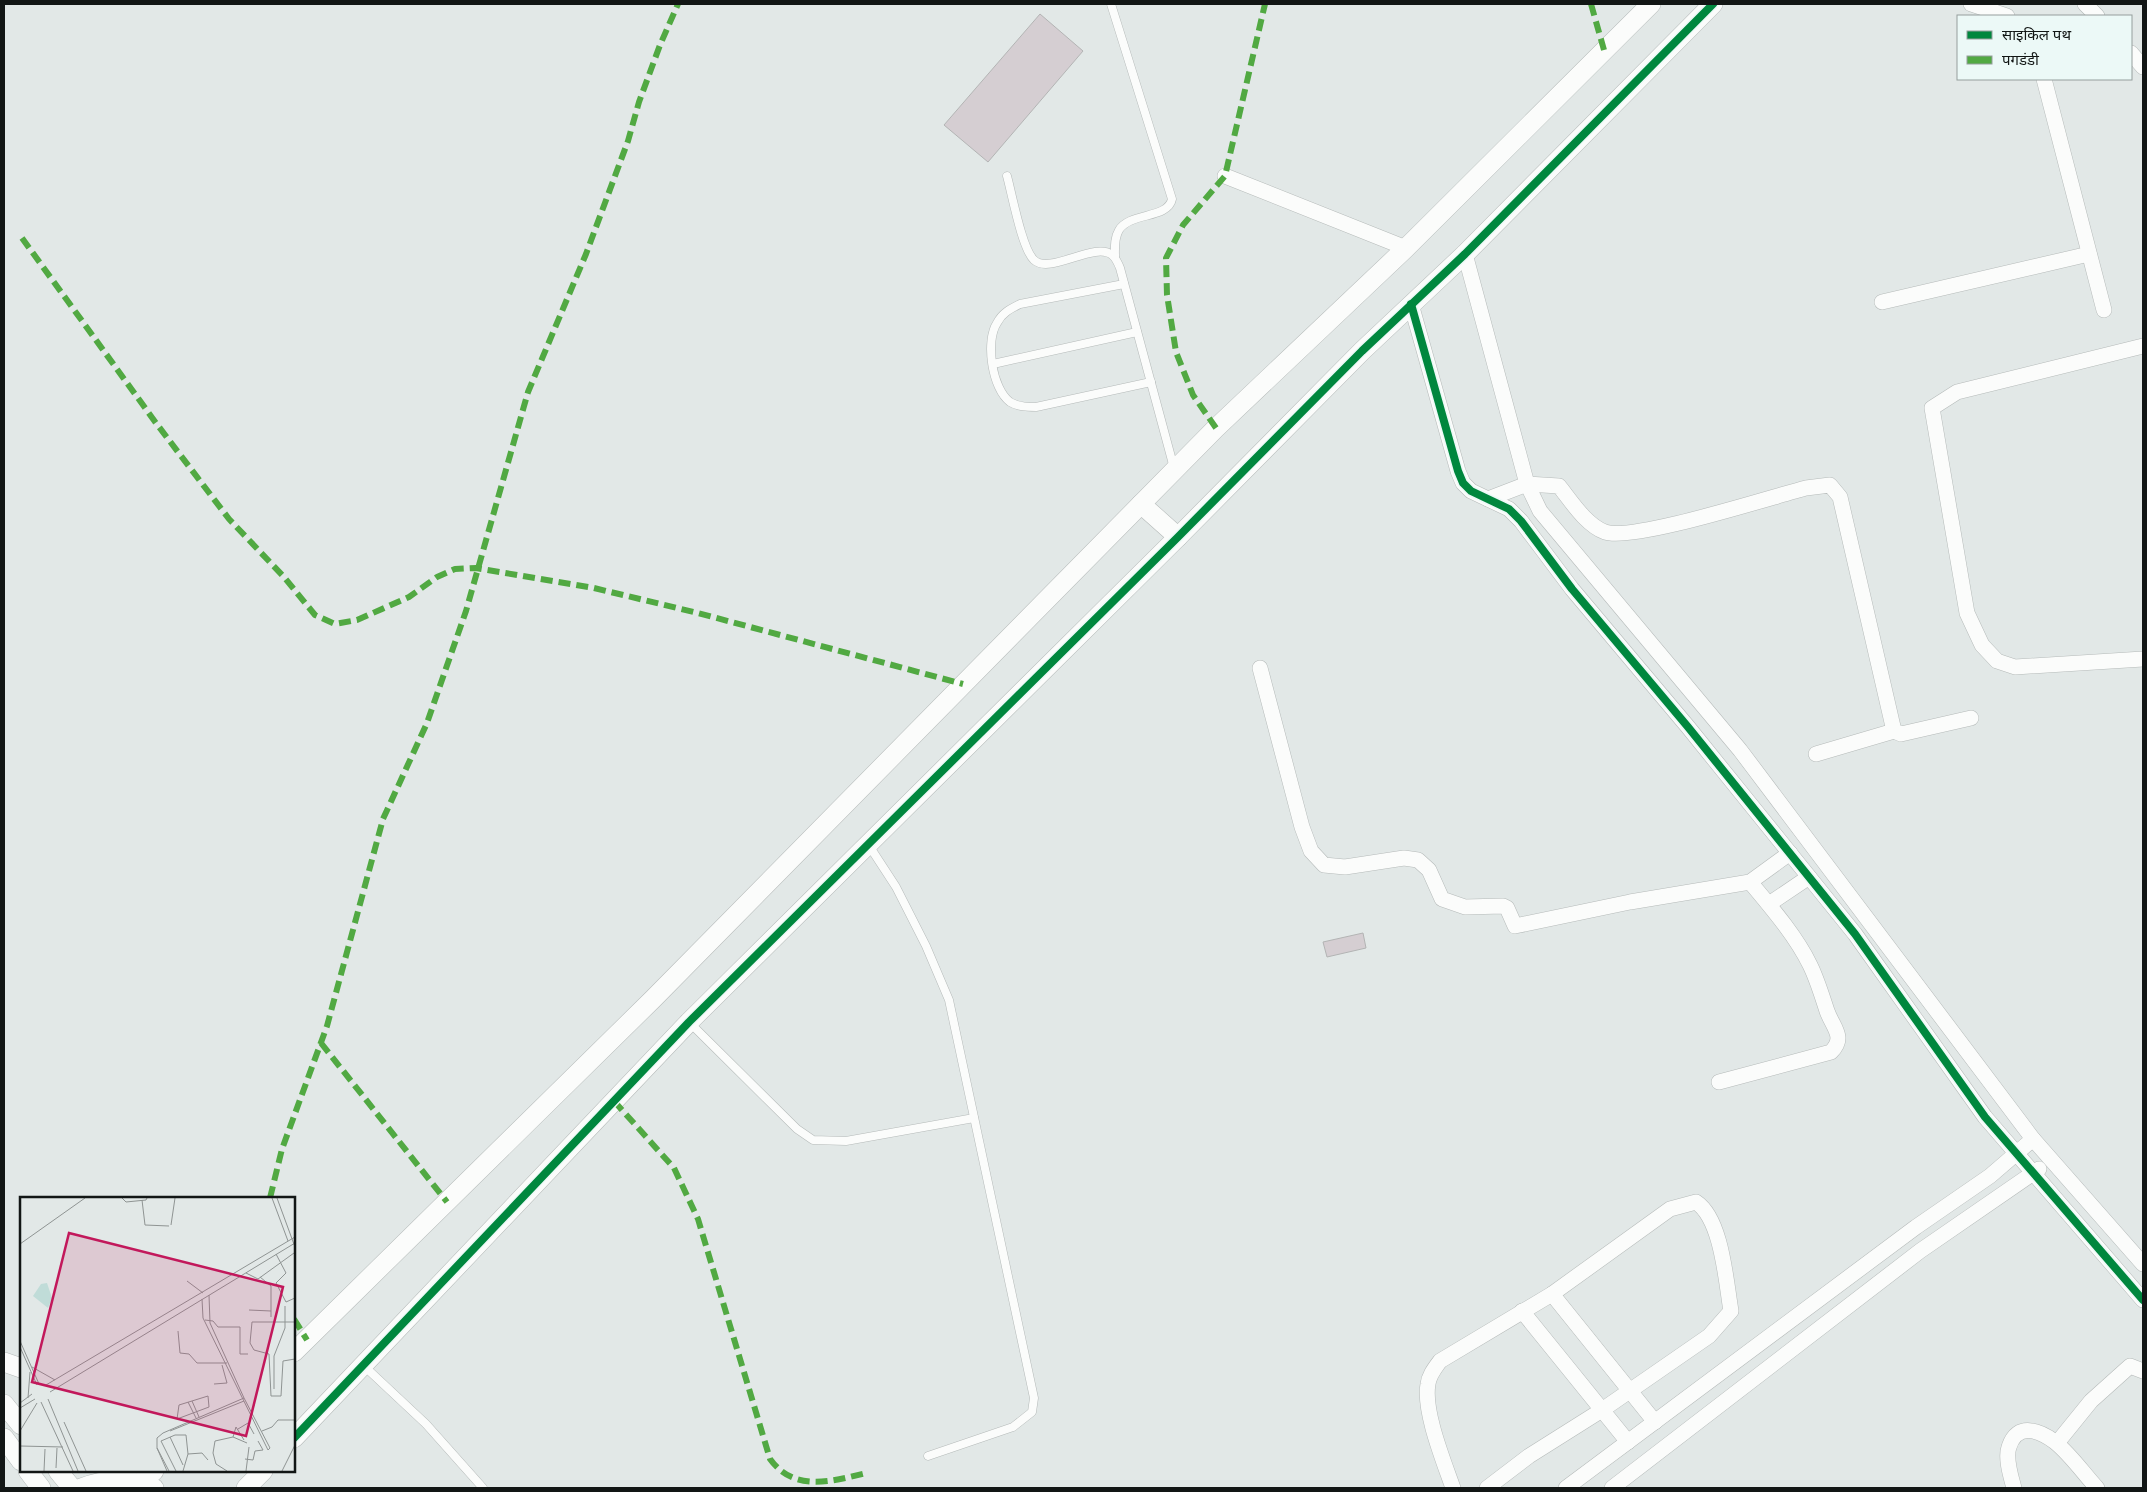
<svg xmlns="http://www.w3.org/2000/svg" width="2147" height="1492" font-family="'Varela Round','Noto Sans Devanagari',sans-serif">
<style>
.building{fill:#d5ced2;stroke:#b3b4b4}
.lines{fill:none;stroke-linecap:round;stroke-linejoin:round}
.service-casing{stroke:#b5bab9;stroke-width:9}
.minor-casing{stroke:#b5bab9;stroke-width:16}
.tertiary-casing{stroke:#b5bab9;stroke-width:20}
.service{stroke:#fbfcfb;stroke-width:8}
.minor{stroke:#fbfcfb;stroke-width:15}
.tertiary{stroke:#fbfcfb;stroke-width:19}
.quiet{stroke:#51a942;stroke-width:6;stroke-dasharray:12 6;stroke-linecap:butt}
.cycleway-casing{stroke:#ecf9f7;stroke-width:11}
.cycleway{stroke:#00873e;stroke-width:8}
.inset-road{fill:none;stroke:#8f9493;stroke-width:1}
.view{fill:#c2185b;fill-opacity:0.15;stroke:#c2185b;stroke-width:2.5}
.inset-edge{fill:none;stroke:#121615;stroke-width:2.5}
</style>
<rect width="100%" height="100%" fill="#e2e8e7"/>
<!-- building -->
<g class="building">
<path d="M1040 14 1083 51 988 162 944 125Z"/>
<path d="M1363 933 1366 948 1327 957 1323 942Z"/>
</g>
<g class="lines">
<!-- service casing -->
<g class="service-casing">
<g id="service">
<path d="M1111 4 1172 199C1168 219 1130 212 1119 230 1114 238 1115 248 1115 257"/>
<path d="M1007 176C1012 194 1022 249 1034 260 1050 275 1095 241 1112 255 1116 258 1118 263 1120 268L1174 468"/>
<path d="M1124 284 1020 304C1010 309 1002 313 997 323 985 341 992 389 1010 402 1018 407 1028 407 1036 407L1151 382"/>
<path d="M993 364 1137 332"/>
<path d="M868 844 896 887 926 946 949 1000 1034 1398 1032 1412 1013 1427 928 1456"/>
<path d="M690 1023 797 1129 813 1140 846 1141 974 1118"/>
<path d="M363 1365 426 1424 483 1488"/>
</g>
</g>
<!-- minor casing -->
<g class="minor-casing">
<g id="minor">
<path d="M1971 4 2007 16"/>
<path d="M2085 4 2097 16"/>
<path d="M2131 53 2143 67"/>
<path d="M2044 79 2104 310"/>
<path d="M1225 176 1406 248"/>
<path d="M1465 254 1527 484 1540 511 1740 750 2033 1139"/>
<path d="M1882 302 2089 254"/>
<path d="M1411 304 1458 471 1463 483 1471 491 1509 509 1521 521 1572 589 1688 727 1855 934 1985 1117 2143 1300"/>
<path d="M2143 346 1957 392 1932 408 1967 613 1982 645 1997 661 2015 667 2143 659"/>
<path d="M1488 499 1527 484 1559 486C1571 501 1586 525 1605 532 1632 542 1771 497 1806 488L1830 485 1840 497 1894 731 1901 734 1971 718"/>
<path d="M1260 668 1302 827 1311 851 1324 865 1345 867 1404 858 1418 860 1429 870 1442 899 1465 907 1503 906 1507 908 1515 926 1630 902 1750 882 1790 853"/>
<path d="M1816 754 1894 731"/>
<path d="M1769 904 1809 877"/>
<path d="M1719 1082 1831 1052C1846 1037 1833 1028 1827 1011 1822 996 1817 979 1810 965 1796 936 1770 906 1750 882"/>
<path d="M1552 1294 1655 1422"/>
<path d="M1522 1311 1628 1442"/>
<path d="M2057 1443 2091 1401 2130 1366 2143 1371"/>
<path d="M1453 1488C1444 1462 1423 1411 1428 1384 1429 1375 1435 1368 1440 1361L1552 1294 1670 1209 1696 1202C1722 1219 1726 1282 1731 1311L1709 1336 1602 1410 1529 1456 1487 1488"/>
<path d="M1566 1488 1916 1227 1990 1176 2033 1139 2143 1264"/>
<path d="M1612 1488 1920 1251 2039 1169"/>
<path d="M2014 1488C2011 1477 2005 1458 2009 1447 2017 1421 2040 1431 2055 1442 2071 1455 2084 1474 2097 1488"/>
</g>
</g>
<!-- tertiary casing -->
<g class="tertiary-casing">
<g id="tertiary">
<path d="M1141 504 1178 537"/>
<path d="M294 1352 653 999 1216 428 1406 248 1651 4"/>
<path d="M4 1362 21 1368"/>
<path d="M4 1404 21 1425"/>
<path d="M4 1438 21 1461"/>
<path d="M294 1438 689 1022 1178 537 1362 351 1465 254 1713 4"/>
<path d="M28 1471 41 1488"/>
<path d="M58 1471 72 1488"/>
<path d="M140 1483 154 1471"/>
<path d="M81 1488C106 1478 129 1478 154 1488"/>
<path d="M246 1488 263 1471"/>
</g>
</g>
<!-- service -->
<use href="#service" class="service"/>
<!-- minor -->
<use href="#minor" class="minor"/>
<!-- tertiary -->
<use href="#tertiary" class="tertiary"/>
<!-- quiet -->
<g class="quiet">
<path d="M1591 4 1604 50"/>
<path d="M22 238 156 423 229 519 284 577 315 615 335 624 357 620 382 609 409 597 437 577 455 569 476 568 594 588 698 613 963 684"/>
<path d="M1216 428 1193 395 1176 352 1167 295 1166 258 1183 225 1225 176 1265 4"/>
<path d="M321 1043 447 1202"/>
<path d="M614 1101 674 1168 698 1219 770 1459C794 1492 830 1482 866 1473"/>
<path d="M270 1198 282 1149 327 1026 383 819 427 723 466 611 528 392 586 254 628 141 639 102 660 45 678 4"/>
<path d="M294 1319 307 1340"/>
</g>
<!-- cycleway casing -->
<g class="cycleway-casing">
<g id="cycleway">
<path d="M1411 304 1458 471 1463 483 1471 491 1509 509 1521 521 1572 589 1688 727 1855 934 1985 1117 2143 1300"/>
<path d="M294 1438 689 1022 1178 537 1362 351 1465 254 1713 4"/>
</g>
</g>
<!-- cycleway -->
<use href="#cycleway" class="cycleway"/>
</g>
<!-- overview -->
<g transform="translate(20 1197)">
<rect width="275" height="275" fill="#e2e8e7"/>
<path d="M27 86 32 101 28 111 13 99 21 87Z" fill="#c0dcd8"/>
<path class="inset-road" d="M102 1 106 5 126 3 127 1M252 1 268 44M257 1 275 50M122 3 125 28 149 29M151 28 155 1M0 47 65 1M256 57 266 76 256 86 266 105 275 101M226 76 238 82 274 56M240 80 251 89V120M167 84 183 96M189 98 190 126 224 201M182 102 183 121 248 253M229 113 251 114M185 123 193 124 198 130H220V157H228M275 125H232L230 146 234 153 249 157 251 199H261L263 164 275 162M158 134 160 156 169 157 177 166H207M0 144 19 187M0 150 17 188M12 170 35 183M194 187 207 186 202 168M26 188 275 40M254 192V159L265 131V109M30 195 275 46M188 199 189 210 157 222 159 208ZM8 201 10 175M28 202 58 274M172 204 179 220M21 205 53 274M168 205 176 221M0 206 12 197M0 211 15 202M44 225 66 274M218 232 228 226 234 237M0 234 17 206M150 234 224 204M242 234 252 230 258 223H275M150 240 163 268M213 240 216 230 224 243M0 249 43 250M137 251V241L143 236 224 201 250 251 248 253M225 262 233 263 235 254 243 253 238 244M36 271 37 251M24 274 25 252M147 274 137 251 149 274M156 274 141 244 155 238H166L168 257 182 256 188 263M163 274 168 257M207 274 196 267 193 256 195 244 213 240 227 246M226 274 229 250M262 274 275 248"/>
<path class="view" d="M49 36 263 90 226 239 12 185Z"/>
<rect width="275" height="275" class="inset-edge"/>
</g>
<!-- border -->
<rect width="2147" height="1492" fill="none" stroke="#121615" stroke-width="10"/>
<!-- legend -->
<rect x="1957" y="15" width="175" height="65" fill="#ecf9f7" stroke="#959e9d"/>
<rect x="1967" y="31" width="25" height="8" fill="#00873e" stroke="#959e9d"/>
<text x="2002" y="40" font-size="15" fill="#121615">साइकिल पथ</text>
<rect x="1967" y="56" width="25" height="8" fill="#51a942" stroke="#959e9d"/>
<text x="2002" y="65" font-size="15" fill="#121615">पगडंडी</text>
</svg>
